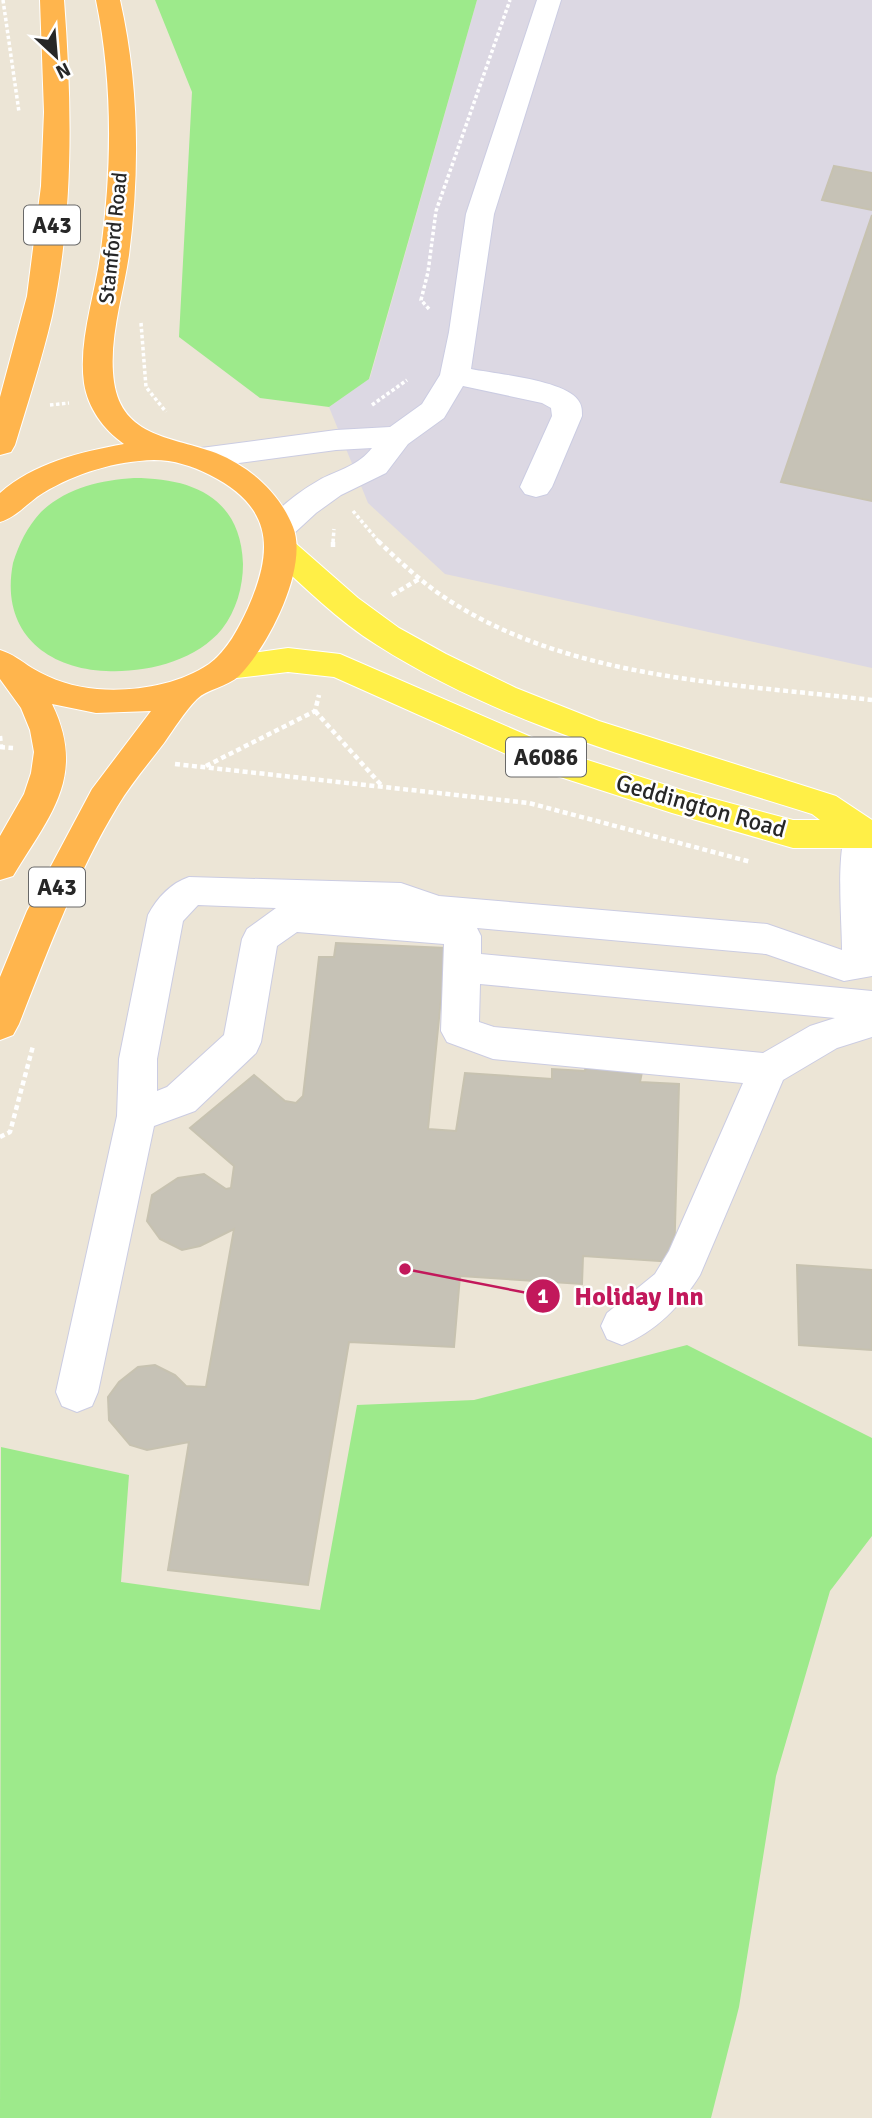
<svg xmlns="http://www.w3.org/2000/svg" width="872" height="2118" font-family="Signika,sans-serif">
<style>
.industrial{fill:#dcd8e3}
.green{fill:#9dea8b}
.building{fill:#c6c2b6;stroke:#c7c2b0;stroke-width:2}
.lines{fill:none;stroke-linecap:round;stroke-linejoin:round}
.minor-casing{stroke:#cbcce2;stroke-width:2}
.major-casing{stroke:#fff;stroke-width:2}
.highway-casing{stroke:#fff;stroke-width:2}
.path-far1{stroke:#fff;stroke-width:3.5;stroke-dasharray:3.5 2.5;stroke-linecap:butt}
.path{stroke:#fff;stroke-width:4.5;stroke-dasharray:5 3.5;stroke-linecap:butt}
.minor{fill:#fff;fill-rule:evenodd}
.major{fill:#ffef47;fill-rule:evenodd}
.highway{fill:#ffb54d;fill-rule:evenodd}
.labels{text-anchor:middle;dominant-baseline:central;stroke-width:5;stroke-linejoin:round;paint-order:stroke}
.far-street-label{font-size:21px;fill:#272727;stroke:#fff}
.shield{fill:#fff;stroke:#686868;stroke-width:2}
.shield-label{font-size:23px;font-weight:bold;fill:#272727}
.street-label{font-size:24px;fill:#272727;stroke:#fff}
.leader{fill:none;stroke:#c2185b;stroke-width:2.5}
.callout-dot{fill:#c2185b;stroke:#fff;stroke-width:2.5}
.mark-label{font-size:21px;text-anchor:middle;font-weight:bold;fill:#fff}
.callout-label{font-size:26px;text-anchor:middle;font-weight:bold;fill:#c2185b;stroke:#fff;stroke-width:5;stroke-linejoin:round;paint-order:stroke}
</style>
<rect width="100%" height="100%" fill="#ece5d6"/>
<!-- industrial -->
<path class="industrial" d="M477 0H872V668L445 574 368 503 329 407 370 378Z"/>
<!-- green -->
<g class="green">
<path d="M155 0H477L369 379 329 407 260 398 179 337 192 92Z"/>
<path d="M134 478C193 478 241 498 243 564 243 587 236 611 222 629 196 661 146 673 106 671 44 668 0 630 13 563 19 544 27 527 41 512 66 488 101 480 134 478Z"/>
<path d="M687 1345 872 1438V1536L830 1591 776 1776 739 2007 711 2118H0L1 1447 129 1475 121 1582 320 1610 357 1405 474 1400Z"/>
</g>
<!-- building -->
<g class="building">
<path d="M834 166 872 173V210L822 200Z"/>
<path d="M872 215V501L781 482Z"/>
<path d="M336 943 446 948 428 1129 456 1131 465 1073 552 1079V1069L585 1071 587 1055 642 1072 640 1082 679 1084 674 1262 583 1256 582 1284 460 1276 454 1347 349 1342 308 1585 168 1570 189 1442 147 1450 130 1445 109 1420 108 1397 119 1382 138 1367 155 1365 175 1375 186 1386 206 1387 234 1229 200 1246 182 1250 160 1239 147 1221 152 1195 178 1178 204 1174 226 1189 231 1188 234 1166 190 1128 254 1075 285 1101 296 1103 303 1096 319 957H334Z"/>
<path d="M797 1265 872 1270V1350L799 1345Z"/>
</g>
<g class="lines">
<!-- minor casing -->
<g class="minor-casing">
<g id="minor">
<path d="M537 0H561L494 214 471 369C496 374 564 380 578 400 582 405 582 410 582 416L552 487 547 494 536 497 525 494 520 487 552 416 551 408 542 403 463 386 444 418 408 444 386 473 341 495 316 513 290 537 279 540 268 537 263 529C275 509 300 491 321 479 339 470 359 465 372 448L336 450 201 468 190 465 186 458 190 451 201 448 336 430 390 427 422 404 440 375 449 332 466 214Z"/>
<path d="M862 818 872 822V976L844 981 766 954 477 928 481 936V954L872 991V1037L837 1048 783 1080 700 1275C682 1304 655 1333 622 1345L607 1339 601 1326 607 1313 655 1274 669 1251 743 1083 493 1059 447 1042 441 1031 444 944 297 932 277 946 261 1042 256 1053 195 1111 154 1126 98 1392 92 1406 77 1412 62 1406 56 1392 117 1116 119 1059 148 915C157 898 171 883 189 877L401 883 439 896 767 924 842 950C842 918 835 849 849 822ZM198 905 276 908 247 929 242 939 224 1035 167 1087 157 1091V1059L183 921ZM480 984 835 1018 810 1026 763 1053 494 1027 479 1022Z"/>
</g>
</g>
<!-- major casing -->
<g class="major-casing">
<path id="major" d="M282 538 293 541 358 598 399 628 446 654 516 688 599 721 836 796 872 820V848H793L672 813 551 774 334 677 288 672 228 679 216 676 211 667 216 658 288 648 340 654 575 756 685 791 793 820H820L812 814C664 767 509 729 377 645 338 621 305 587 271 557L266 549 271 541Z"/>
</g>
<!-- highway casing -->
<g class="highway-casing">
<g id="highway">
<path d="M40 0H64C72 105 74 212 52 316 42 359 28 402 15 445L11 452 0 455V397L27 296 41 186 44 112Z"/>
<path d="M96 0H120C139 84 140 170 129 255 123 296 108 340 114 382 122 438 174 437 216 453 250 467 279 492 293 527 309 567 268 647 239 676 227 687 207 689 197 699 184 712 174 729 164 743 148 764 130 785 117 807 76 875 48 950 19 1024L13 1035 0 1040V977L27 911 92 789 151 711 96 713 52 704C87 776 50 815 13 876L0 880V836L24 794 31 773 34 752 30 730 21 708 0 679V650C13 654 21 661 32 668 52 680 74 687 97 689 134 692 178 685 209 664 227 651 239 628 248 608 274 549 273 507 210 475 192 466 174 460 154 460 116 461 76 473 43 493 28 502 17 517 0 522V493C34 463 80 452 124 444 103 429 88 408 84 383 78 339 96 293 101 250 112 166 113 83 96 0Z"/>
</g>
</g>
<!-- path-far1 -->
<g class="path-far1">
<path d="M3 0 19 112"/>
<path d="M429 309 421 300 428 272 436 211 510 0"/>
<path d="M141 323 146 387 166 412"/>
<path d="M50 405 69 403"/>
<path d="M372 405 407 380"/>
<path d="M353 511 379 542"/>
<path d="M333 542 334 529"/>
</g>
<!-- path -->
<g class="path">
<path d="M378 541C397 559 416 577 438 593 561 679 727 683 872 700"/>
<path d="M333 547V541"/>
<path d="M392 595 419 579"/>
<path d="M315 711 382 786"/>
<path d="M0 736 1 746"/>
<path d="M0 747 13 748"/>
<path d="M175 764 529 803 751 862"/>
<path d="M206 766 315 711 319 695"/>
<path d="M0 1137 10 1132 33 1046"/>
</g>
<!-- minor -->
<use href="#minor" class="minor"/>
<!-- major -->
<use href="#major" class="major"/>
<!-- highway -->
<use href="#highway" class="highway"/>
</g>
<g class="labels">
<!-- far-street labels -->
<g class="far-street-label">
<text transform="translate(113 238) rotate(-84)">Stamford Road</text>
</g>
<!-- shield labels -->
<g class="shield">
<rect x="24" y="205.5" width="56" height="39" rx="5"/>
<rect x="506" y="737.5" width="80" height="39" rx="5"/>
<rect x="29" y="867.5" width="56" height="39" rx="5"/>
</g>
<g class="shield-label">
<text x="52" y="225">A43</text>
<text x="546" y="757">A6086</text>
<text x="57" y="887">A43</text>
</g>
<!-- street labels -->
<g class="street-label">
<text transform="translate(701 806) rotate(16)">Geddington Road</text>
</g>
</g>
<!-- callouts -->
<path class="leader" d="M405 1269L543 1296"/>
<g class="callout-dot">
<circle cx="405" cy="1269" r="7"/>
<circle cx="543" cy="1296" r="18"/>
</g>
<g class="mark-label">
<text x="543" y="1303">1</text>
</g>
<g class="callout-label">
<text x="639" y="1305">Holiday Inn</text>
</g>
<!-- north arrow -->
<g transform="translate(56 56) rotate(154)" stroke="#ffffff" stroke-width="5" paint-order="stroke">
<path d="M0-5L12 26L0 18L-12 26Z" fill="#272727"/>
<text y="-10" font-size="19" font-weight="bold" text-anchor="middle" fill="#272727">N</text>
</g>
</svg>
